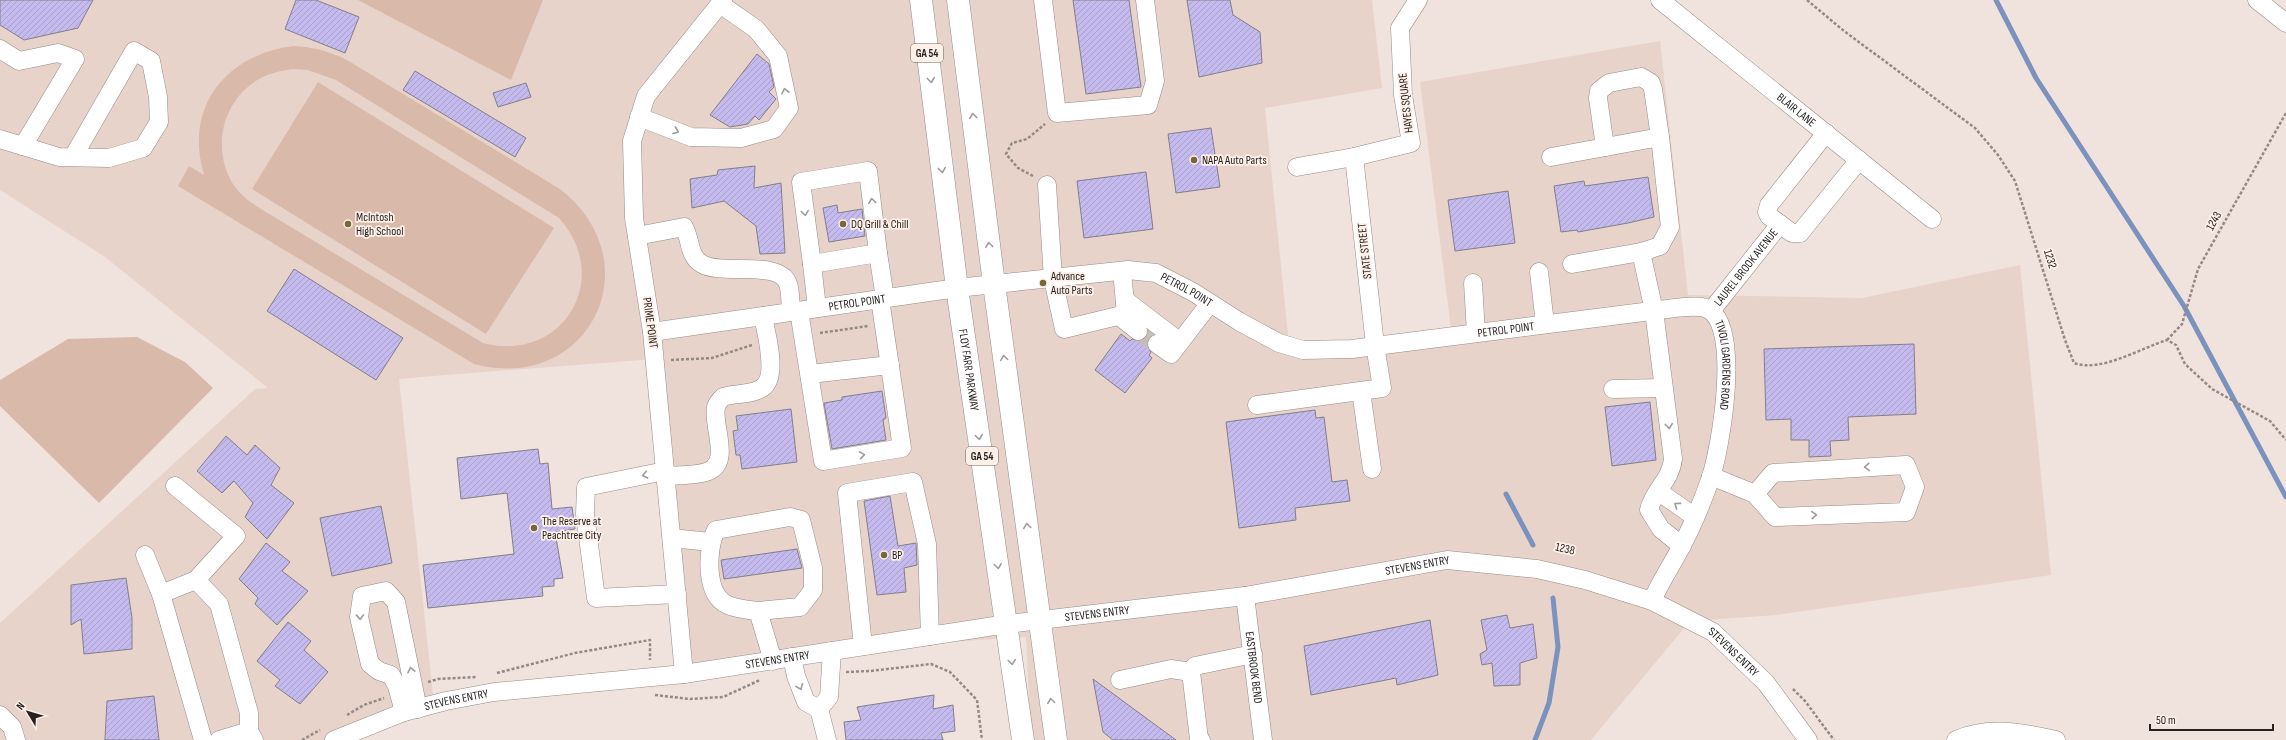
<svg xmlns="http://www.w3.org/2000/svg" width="2286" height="740" font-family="'Sofia Sans Condensed',sans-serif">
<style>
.built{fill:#e8d3ca}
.pitch{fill:#d9b9a9;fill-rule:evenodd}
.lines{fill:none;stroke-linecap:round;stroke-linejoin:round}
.stream{stroke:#7b92be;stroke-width:5}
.building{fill:url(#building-hatch);stroke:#817f8a}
.minor-tunnel{stroke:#c8bcb6;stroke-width:18;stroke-dasharray:18 9;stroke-linecap:butt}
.minor-casing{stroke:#978b85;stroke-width:19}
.major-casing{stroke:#978b85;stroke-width:23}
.path{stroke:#938985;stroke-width:2.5;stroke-dasharray:3 2;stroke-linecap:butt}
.minor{stroke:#fff;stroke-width:18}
.major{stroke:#fff;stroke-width:22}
.oneway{stroke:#9e9c9a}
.poi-dot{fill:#756835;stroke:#fdf0e9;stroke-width:1.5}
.labels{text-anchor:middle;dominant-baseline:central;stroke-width:3.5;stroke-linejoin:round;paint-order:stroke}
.shield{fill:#fdf0e9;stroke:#67605c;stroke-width:1}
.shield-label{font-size:11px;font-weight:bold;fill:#27221f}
.street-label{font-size:12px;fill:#27221f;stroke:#fdf0e9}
.poi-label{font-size:12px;fill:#27221f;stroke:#fdf0e9;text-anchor:start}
</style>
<defs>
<pattern id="building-hatch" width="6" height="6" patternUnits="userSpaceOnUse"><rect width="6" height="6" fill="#c5baed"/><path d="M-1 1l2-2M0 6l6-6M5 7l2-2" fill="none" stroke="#a9a0cb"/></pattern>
</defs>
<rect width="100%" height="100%" fill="#f0e2dc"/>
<!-- built -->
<path class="built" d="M0 0H1372L1382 88 1265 108 1290 355 1451 329 1420 82 1660 41 1688 295 1862 298 2020 265 2051 575 1777 615 1690 621 1591 740H1031L1026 637 768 654 684 674 655 359 433 376 399 379 434 704 340 740H0V623L255 389 268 388 105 257 0 190Z"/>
<!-- pitch -->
<g class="pitch">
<path d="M358 0H543L511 80Z"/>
<path d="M293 46C313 47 329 51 347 60L560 189C654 262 589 395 474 364L178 186 189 166 204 175C184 107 225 55 293 46ZM293 69 308 70 336 80 559 218C614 279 562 364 483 343L261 209C251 203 242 196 235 187 212 154 220 106 253 83 265 74 279 71 293 69Z"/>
<path d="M318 82 554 228 486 334 252 189Z"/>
<path d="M137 337 185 362 213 388 99 503 0 406V380L68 339Z"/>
</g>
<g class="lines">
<!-- stream -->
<g class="stream">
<path d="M1996 0 2036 78 2184 306 2286 497"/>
<path d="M1506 494 1533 545"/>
<path d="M1535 740 1549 703 1558 647 1553 598"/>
</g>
</g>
<!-- building -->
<g class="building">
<path d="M0 0H93L78 28 24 40 0 25Z"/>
<path d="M296 0H316L359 17 345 53 285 29Z"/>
<path d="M1073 0H1129L1141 87 1086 94Z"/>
<path d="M1187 0H1230L1233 15 1260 32 1262 63 1199 77Z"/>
<path d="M757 54 769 64 774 87 769 92 776 99 759 120 755 116 748 124 730 127 710 115Z"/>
<path d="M415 71 526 138 515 157 403 90Z"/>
<path d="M526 83 531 97 498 107 493 93Z"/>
<path d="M1211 128 1220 187 1176 193 1168 134Z"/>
<path d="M755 166 754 188 781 183 785 253 760 254 756 226 724 201 692 208 690 179 717 175 718 170Z"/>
<path d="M1146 172 1153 229 1084 238 1077 181Z"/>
<path d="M1648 177 1654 217 1628 223 1578 232 1577 230 1561 232 1554 186 1584 181 1585 186Z"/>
<path d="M1508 191 1515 243 1455 251 1448 200Z"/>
<path d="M837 205 838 213 862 209 865 236 829 242 823 208Z"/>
<path d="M294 269 403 338 376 380 267 311Z"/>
<path d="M1148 331 1153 334 1147 343 1151 352 1149 355 1152 358 1125 393 1095 370 1121 334 1130 341 1132 339 1142 341 1146 337Z"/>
<path d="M1914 344 1916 414 1848 417 1849 440 1830 441 1831 456 1809 457V440H1791V419L1766 420 1764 349Z"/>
<path d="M882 391 886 418 883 420 886 440 832 449 824 403 842 400V397Z"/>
<path d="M1650 402 1656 460 1612 466 1605 407Z"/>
<path d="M791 409 797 462 742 469 740 455H736L733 431 738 430 736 416Z"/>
<path d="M1315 410 1316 418 1324 417 1332 482 1347 480 1350 501 1295 508 1296 520 1239 528 1226 422Z"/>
<path d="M226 436 247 455 255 445 280 468 271 485 294 503 267 539 245 517 253 503 234 481 222 493 197 471Z"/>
<path d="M538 449 540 464 548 463 552 509 572 507 575 529 555 532 563 578 554 579V586L542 587 543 596 428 608 423 565 514 554 507 493 461 499 457 458Z"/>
<path d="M890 496 898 546 916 543 917 565 904 568 906 592 877 595 864 501Z"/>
<path d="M381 506 392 563 332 576 320 518Z"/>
<path d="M266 543 290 562 282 571 308 591 277 625 255 604 258 598 239 579Z"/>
<path d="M797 549 802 568 724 579 721 560Z"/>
<path d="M126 578 132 618V649L84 654 81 619 71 625V585Z"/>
<path d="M1507 615 1510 628 1533 624 1537 658 1520 663V685L1494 686 1492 663 1482 665 1480 654 1487 650 1481 620Z"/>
<path d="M1430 620 1438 675 1397 685 1396 678 1311 695 1304 646Z"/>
<path d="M288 622 311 641 304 650 328 672 300 704 275 686 280 680 257 661Z"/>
<path d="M1093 679 1176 740H1113L1103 732Z"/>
<path d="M934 695 933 709 953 705 955 731 941 733 943 740H846L844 722 861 720 857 707Z"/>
<path d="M154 696 159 740H105L107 701Z"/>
</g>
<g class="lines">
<!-- minor-tunnel -->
<path class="minor-tunnel" d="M1138 331 1157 344"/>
<!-- minor casing -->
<g class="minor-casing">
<g id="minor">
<path d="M1043 0 1057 113 1148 105 1155 81 1145 0"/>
<path id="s1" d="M1660 0 1932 219"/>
<path d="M2257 0 2286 23"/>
<path d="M0 49 19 61 58 53 75 59 23 146"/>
<path d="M639 117 691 137 741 138 774 129 789 108 778 56 756 29 720 4"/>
<path d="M1826 133 1769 205 1767 212 1769 216 1792 233H1800L1859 160"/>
<path d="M0 139 59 157 109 158 143 148 159 122 158 97 151 61 134 51 73 157"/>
<path d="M1605 147 1598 98 1599 91 1609 83 1641 77 1651 83 1653 89 1660 137"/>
<path d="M1551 157 1660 137 1670 227 1660 246 1641 252"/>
<path d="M1297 167 1354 157 1411 143 1403 95 1400 28 1418 0"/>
<path d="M1047 185 1053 279 1064 329 1126 314 1122 271"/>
<path d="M637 236 684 227C691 239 688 256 702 264 721 276 780 259 788 284 791 292 790 303 791 312"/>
<path d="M812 264 801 182 868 171 878 253"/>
<path d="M1572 264 1641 252 1654 311 1673 459C1671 480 1653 491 1649 510L1661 529 1682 546"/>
<path d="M1539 272 1545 324"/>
<path d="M1473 283 1476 333"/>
<path d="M1125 300 1180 342"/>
<path d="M817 308 812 264 878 253 885 298"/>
<path d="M799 311 823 461 902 448 880 299"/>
<path id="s2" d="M1711 311 1780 224"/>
<path d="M1119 316 1138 331"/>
<path id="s3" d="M652 332 957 288 1128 270 1156 273 1193 292 1240 322 1279 343 1303 350 1352 349 1675 308C1686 307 1702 304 1711 311 1740 334 1721 445 1711 477 1703 500 1693 525 1681 547 1672 565 1660 582 1652 601"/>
<path d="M1157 344 1171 354 1210 303"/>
<path d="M810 374 890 365"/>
<path d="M1613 389 1663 388"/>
<path d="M1361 391 1372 469"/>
<path d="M1257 405 1382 388 1375 345 1354 157"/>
<path d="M665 471 586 487 585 514 596 598 677 594"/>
<path d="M666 476C678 475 697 476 709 471 731 461 712 425 716 407 717 404 720 400 723 397 734 393 752 395 762 388 779 377 766 333 763 316"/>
<path d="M1711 476 1755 494 1775 517 1906 512 1915 487 1906 465 1773 473 1755 494"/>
<path d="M175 486 236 536 196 580 219 604 249 713V731L254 740"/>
<path d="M1659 492 1695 517"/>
<path d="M672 538 710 542"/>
<path d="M145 555 161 594 196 580"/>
<path d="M161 594 203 740"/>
<path id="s4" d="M1245 596 1263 740"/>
<path d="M758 611 800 607 813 590V568L801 520 790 517 716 530C707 548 704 595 728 605 737 609 749 610 758 611L773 661"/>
<path d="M863 646 847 493 913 482 927 544 930 636"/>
<path d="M792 657 796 676 806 702 819 709 827 740"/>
<path d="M684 674 652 332 634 218 632 141 646 96 723 0"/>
<path d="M1120 680 1171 669 1191 672"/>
<path d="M819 709 829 697 832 651"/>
<path d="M404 712 397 686 391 675 379 671 370 664 359 617 362 596 386 591 396 602 418 709"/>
<path d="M0 715 12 727 16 740"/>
<path d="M219 740 249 731"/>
<path id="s5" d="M334 740 404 712 446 701 494 692 684 674 1007 624 1245 596 1447 560 1537 569 1585 580 1652 601 1713 632 1766 683 1808 740"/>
<path d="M1201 740 1199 739 1191 672 1195 666 1253 654"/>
<path d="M1956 740C1989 726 2021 732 2056 740"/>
</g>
</g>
<!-- major casing -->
<g class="major-casing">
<g id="major">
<path id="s6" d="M921 0 957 288 1023 740"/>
<path d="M958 0 994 284 1056 740"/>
</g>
</g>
<!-- path -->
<g class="path">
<path d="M1807 0 1844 31 1975 128 1998 155 2015 181 2065 340 2074 363C2100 373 2141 348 2167 340L2176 345 2185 364 2212 389 2270 421 2286 440"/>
<path d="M1033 176 1018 168 1006 154 1012 143 1027 139 1045 124"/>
<path d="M820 333 868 326"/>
<path d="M2167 340 2182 324 2198 269 2286 113"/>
<path d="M671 360 712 358 752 345"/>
<path d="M846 672 870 671 931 664 950 672 977 700 982 740"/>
<path d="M497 673 575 653 650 640V660"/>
<path d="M428 682 438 679 476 677"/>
<path d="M1793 689 1805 701 1834 740"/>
<path d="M655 695 690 699 723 697 760 680"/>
<path d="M347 715 364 705 384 698"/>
<path d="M302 740 320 730"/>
</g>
<!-- minor -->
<use href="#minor" class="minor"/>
<!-- major -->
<use href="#major" class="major"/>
</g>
<!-- one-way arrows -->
<defs><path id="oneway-chevron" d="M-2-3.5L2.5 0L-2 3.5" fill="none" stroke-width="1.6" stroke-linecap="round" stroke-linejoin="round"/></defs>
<g class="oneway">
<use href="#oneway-chevron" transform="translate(931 80) rotate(83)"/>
<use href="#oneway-chevron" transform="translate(785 91) rotate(-102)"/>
<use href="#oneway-chevron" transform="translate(973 116) rotate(-97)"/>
<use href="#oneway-chevron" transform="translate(676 131) rotate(21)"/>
<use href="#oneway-chevron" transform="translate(942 170) rotate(83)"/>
<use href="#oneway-chevron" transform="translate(872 201) rotate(-97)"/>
<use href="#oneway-chevron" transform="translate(805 213) rotate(82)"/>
<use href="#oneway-chevron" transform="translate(989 245) rotate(-97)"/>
<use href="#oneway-chevron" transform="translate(1004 358) rotate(-98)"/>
<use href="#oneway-chevron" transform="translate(1669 426) rotate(83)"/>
<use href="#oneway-chevron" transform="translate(979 437) rotate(82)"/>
<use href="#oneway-chevron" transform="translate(862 455) rotate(-9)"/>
<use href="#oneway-chevron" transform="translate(1867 467) rotate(176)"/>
<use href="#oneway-chevron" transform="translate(645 475) rotate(169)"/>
<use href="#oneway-chevron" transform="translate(1677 505) rotate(-144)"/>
<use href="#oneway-chevron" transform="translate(1814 515) rotate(-2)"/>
<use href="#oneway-chevron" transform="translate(1027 526) rotate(-98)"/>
<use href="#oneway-chevron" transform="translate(998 566) rotate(82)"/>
<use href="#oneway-chevron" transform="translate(360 617) rotate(88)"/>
<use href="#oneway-chevron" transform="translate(1012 662) rotate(82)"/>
<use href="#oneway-chevron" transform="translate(411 670) rotate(-102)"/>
<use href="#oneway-chevron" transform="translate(800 687) rotate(68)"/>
<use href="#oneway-chevron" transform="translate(1051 701) rotate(-98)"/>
</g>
<!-- markers -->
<g class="poi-dot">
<circle cx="1194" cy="160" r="4"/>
<circle cx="348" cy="224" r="4"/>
<circle cx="843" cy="224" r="4"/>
<circle cx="1043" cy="283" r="4"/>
<circle cx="534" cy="528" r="4"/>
<circle cx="884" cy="555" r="4"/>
</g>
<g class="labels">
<!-- shield labels -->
<g class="shield">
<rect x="911" y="44" width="32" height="18" rx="3"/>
<rect x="966" y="447" width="32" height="18" rx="3"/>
</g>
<g class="shield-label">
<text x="927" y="53">GA 54</text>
<text x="982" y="456">GA 54</text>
</g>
<!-- street labels -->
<g class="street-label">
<text transform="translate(1406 103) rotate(-96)">HAYES SQUARE</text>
<text stroke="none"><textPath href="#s1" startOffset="175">BLAIR LANE</textPath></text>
<text transform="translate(2214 221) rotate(-61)">1243</text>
<text transform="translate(1365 251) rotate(-96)">STATE STREET</text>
<text transform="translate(2050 259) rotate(72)">1232</text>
<text stroke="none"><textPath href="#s2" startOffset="56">LAUREL BROOK AVENUE</textPath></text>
<text stroke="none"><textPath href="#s3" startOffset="543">PETROL POINT</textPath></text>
<text stroke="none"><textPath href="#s3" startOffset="207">PETROL POINT</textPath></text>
<text transform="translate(650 323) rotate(82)">PRIME POINT</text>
<text stroke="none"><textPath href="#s3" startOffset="879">PETROL POINT</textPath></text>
<text stroke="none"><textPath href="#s3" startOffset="1144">TIVOLI GARDENS ROAD</textPath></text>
<text stroke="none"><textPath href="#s6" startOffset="373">FLOY FARR PARKWAY</textPath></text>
<text transform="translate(1565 549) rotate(13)">1238</text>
<text stroke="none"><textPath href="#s5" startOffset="1100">STEVENS ENTRY</textPath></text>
<text stroke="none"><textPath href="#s5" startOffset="776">STEVENS ENTRY</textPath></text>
<text stroke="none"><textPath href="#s5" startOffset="1437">STEVENS ENTRY</textPath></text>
<text stroke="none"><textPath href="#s5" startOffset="453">STEVENS ENTRY</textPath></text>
<text stroke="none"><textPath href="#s4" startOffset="72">EASTBROOK BEND</textPath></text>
<text stroke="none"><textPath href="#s5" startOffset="129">STEVENS ENTRY</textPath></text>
</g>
<!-- poi labels -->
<g class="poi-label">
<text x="1202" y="160">NAPA Auto Parts</text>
<text x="356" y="217">McIntosh<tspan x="356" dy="14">High School</tspan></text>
<text x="851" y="224">DQ Grill &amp; Chill</text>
<text x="1051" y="276">Advance<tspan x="1051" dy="14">Auto Parts</tspan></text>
<text x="542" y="521">The Reserve at<tspan x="542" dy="14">Peachtree City</tspan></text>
<text x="892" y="555">BP</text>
</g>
</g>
<!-- north arrow -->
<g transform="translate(28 712) rotate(308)" stroke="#fdf0e9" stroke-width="3" paint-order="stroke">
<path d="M0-3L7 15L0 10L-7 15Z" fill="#27221f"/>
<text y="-6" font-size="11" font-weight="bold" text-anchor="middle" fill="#27221f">N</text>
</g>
<!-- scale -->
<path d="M2150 724v6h123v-6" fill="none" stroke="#27221f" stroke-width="2"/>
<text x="2156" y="724" font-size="12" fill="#27221f" stroke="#fdf0e9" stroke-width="3" paint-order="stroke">50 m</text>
</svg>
